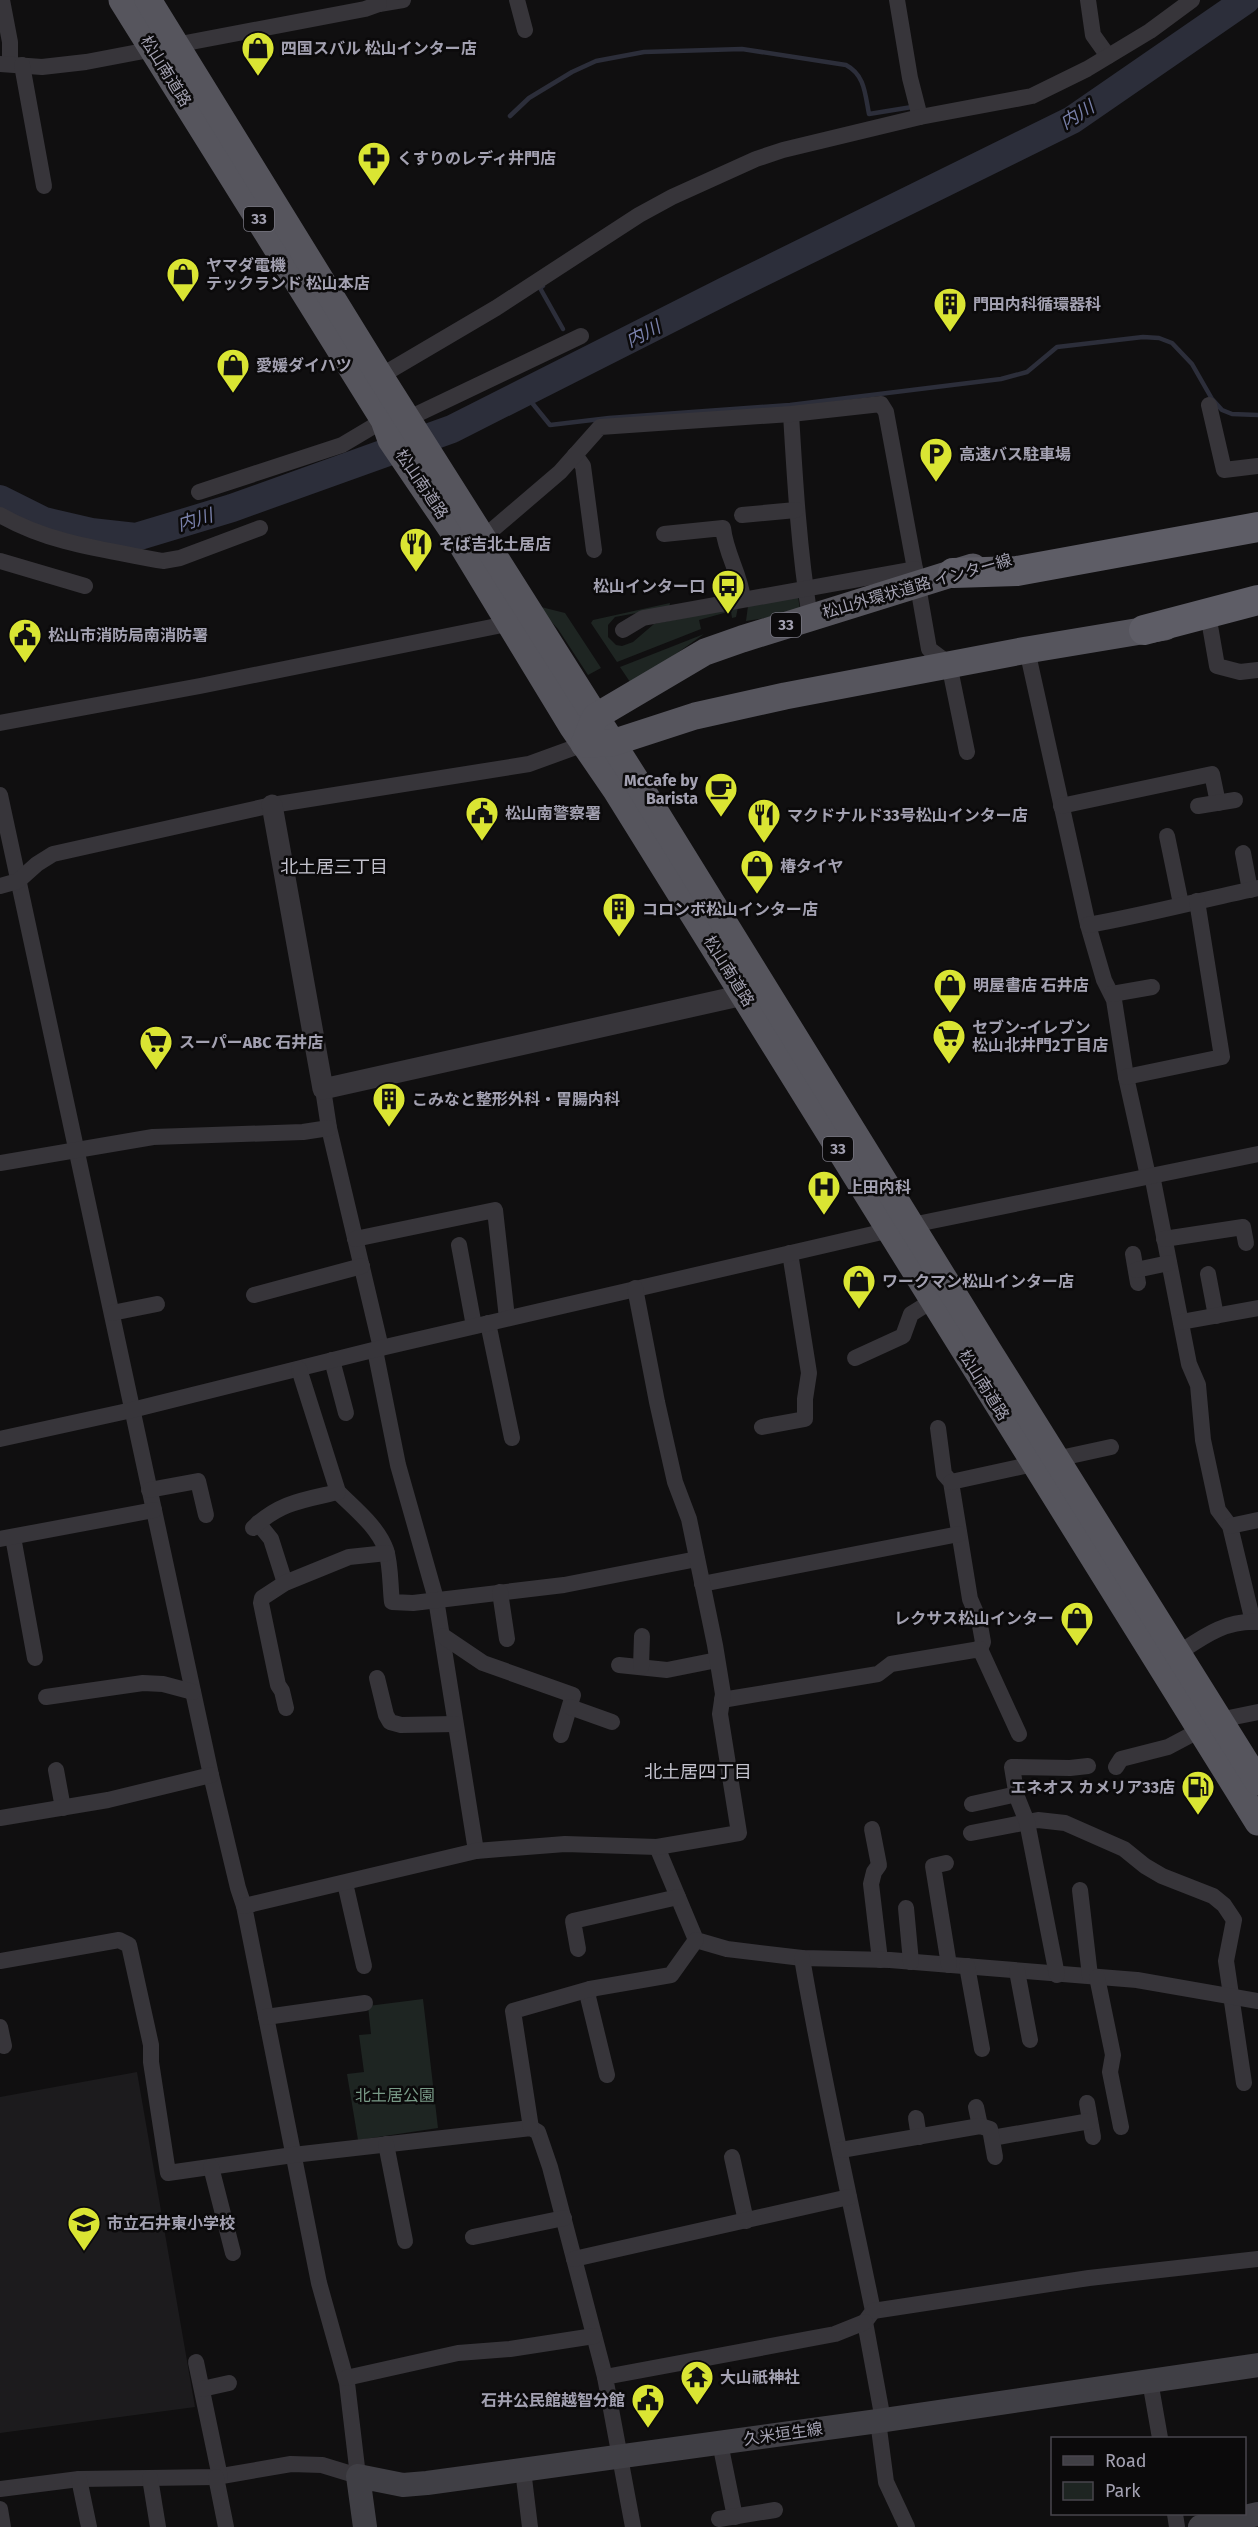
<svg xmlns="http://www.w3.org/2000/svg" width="1258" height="2527" font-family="'Fira Sans','Noto Sans JP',sans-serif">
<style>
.built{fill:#1c1b1d}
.green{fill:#1e2522}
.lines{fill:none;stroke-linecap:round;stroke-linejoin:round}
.stream{stroke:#2c2e3a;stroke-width:4.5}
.river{stroke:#2c2e3a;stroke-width:28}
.minor{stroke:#37353a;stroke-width:16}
.tertiary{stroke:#37353a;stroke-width:21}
.secondary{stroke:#403f45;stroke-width:24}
.trunk{stroke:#56555d;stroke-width:27}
.motorway{stroke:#5e5d66;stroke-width:30}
.labels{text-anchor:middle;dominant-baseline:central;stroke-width:5;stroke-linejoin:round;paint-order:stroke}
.shield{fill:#0b0a0b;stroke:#75747f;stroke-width:1.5}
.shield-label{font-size:15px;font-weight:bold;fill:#a3a1b1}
.poi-label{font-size:16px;font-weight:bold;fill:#a3a1b1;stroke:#0b0a0b;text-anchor:start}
.street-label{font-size:16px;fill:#a3a1b1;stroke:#0b0a0b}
.park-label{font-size:16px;fill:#799b88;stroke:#0b0a0b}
.water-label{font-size:18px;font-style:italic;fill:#7980aa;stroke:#0b0a0b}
.neighbourhood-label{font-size:18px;fill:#c3c2cd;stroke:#0b0a0b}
</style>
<rect width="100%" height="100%" fill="#100f10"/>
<!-- built -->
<path class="built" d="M137 2072 195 2407 0 2433V2097Z"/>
<!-- green -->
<g class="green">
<path d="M798 597 800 609 798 613 746 621 748 606Z"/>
<path d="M670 603 669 607 615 617 608 625V637L616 645 622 646 633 642 654 624 738 607 736 617 732 618 731 611 699 620 701 629 617 662 591 623 593 620Z"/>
<path d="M537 606 565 613 601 668 588 675 558 629Z"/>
<path d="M704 634 632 685 620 667Z"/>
<path d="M423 1999 438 2128 358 2140 347 2074 364 2072 359 2035 371 2034 368 2006Z"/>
</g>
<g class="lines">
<!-- stream -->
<g class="stream">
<path d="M510 116 529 98 572 72 596 61 644 52 742 49 846 65C865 75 865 94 869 114L912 107"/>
<path d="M543 286 540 288 563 329"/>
<path d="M524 393 550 425 609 418 790 405 1001 379 1027 372 1057 347 1143 337 1159 338 1172 343 1192 364 1212 399 1222 410 1232 414 1258 415"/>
</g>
<!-- river -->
<path class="river" d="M0 499 44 521 91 532 136 537 232 508 452 429 727 290 1072 120 1246 0"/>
<!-- minor -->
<g class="minor">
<path d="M2 0 10 42V64"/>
<path d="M517 0 525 30"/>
<path d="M897 0 910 78 920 117"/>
<path d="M1088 0 1093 35 1108 56"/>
<path d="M379 4 403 0"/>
<path d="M0 64 42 67 86 62 365 9 379 4 378 0"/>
<path d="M22 65 44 186"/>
<path d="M372 381 496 308 639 215 672 197 756 159 783 150 920 117 1032 96 1087 69 1150 31 1192 0"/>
<path d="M1209 405 1224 470 1258 466"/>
<path d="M791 414C795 482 799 550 810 618"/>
<path d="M407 419 581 336"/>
<path d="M575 455 583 466 594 550"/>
<path d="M199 492 342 445 384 420"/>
<path d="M0 515C50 544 107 550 163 561L180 558 260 528"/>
<path d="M742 515 796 510"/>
<path d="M664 534 723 528C726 555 740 573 743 599"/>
<path d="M484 537 560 472 600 427 791 414 881 404 886 412 915 569"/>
<path d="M0 561 85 586"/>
<path d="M1209 620 1217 666 1240 672 1258 670"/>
<path d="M623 630 643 618 915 569 929 649 949 664 967 752"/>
<path d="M1027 650 1088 925 1104 980 1114 1000 1126 1077 1148 1176"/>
<path d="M0 723 200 686 517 622"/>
<path d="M0 795 211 1775 238 1888 244 1906 319 2283 347 2383 358 2476 322 2465 291 2464 216 2477 79 2479 0 2489"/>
<path d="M1061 806 1212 774 1218 803"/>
<path d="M1198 806 1235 800"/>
<path d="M1167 836 1181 904"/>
<path d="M1243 853 1250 890"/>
<path d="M0 886 18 881 37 864 53 854 272 805 529 764 584 744"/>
<path d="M1088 925C1145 915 1201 900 1258 888"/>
<path d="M1112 994 1152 987"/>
<path d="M1126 1077 1222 1057 1197 901"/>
<path d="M323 1089 329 1128 381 1348"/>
<path d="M0 1163 153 1137 303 1132 329 1128"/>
<path d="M1152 1175 1189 1364 1198 1385 1203 1440 1218 1510 1230 1526 1253 1622"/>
<path d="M355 1239 495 1210 507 1318"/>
<path d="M1164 1239 1243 1227 1246 1243"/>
<path d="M459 1245 474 1326"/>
<path d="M1133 1254 1138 1283"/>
<path d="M1136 1270 1169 1263"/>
<path d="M1208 1274 1216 1316"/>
<path d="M254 1295 362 1266"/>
<path d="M112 1313 157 1304"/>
<path d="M1181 1322 1258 1308"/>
<path d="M488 1323 512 1438"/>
<path d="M375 1350 398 1465 436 1599 476 1851"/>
<path d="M855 1358 903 1336 911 1314 932 1301"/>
<path d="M332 1360 346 1413"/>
<path d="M762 1427 805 1419V1399L809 1373 790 1253"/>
<path d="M938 1428 944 1474 951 1482 970 1599 979 1620 983 1642 980 1649"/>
<path d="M0 1439 132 1410 381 1348 912 1225 1258 1154"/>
<path d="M951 1482 1111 1447"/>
<path d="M149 1490 198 1481 206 1515"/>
<path d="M338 1492C355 1509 378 1527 386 1550 391 1566 390 1586 392 1602L413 1603 564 1585 697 1559"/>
<path d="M258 1523 271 1539 285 1583"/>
<path d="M1230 1526 1258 1520"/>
<path d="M253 1528C280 1502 304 1500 338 1492L299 1369"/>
<path d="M13 1537 35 1658"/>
<path d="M0 1539 154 1510"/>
<path d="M702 1584 959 1534"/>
<path d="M500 1592 507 1639"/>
<path d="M443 1636 483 1663 573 1695 561 1735"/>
<path d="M1177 1654C1203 1637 1225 1620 1258 1622"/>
<path d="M619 1665 667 1670 717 1660"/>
<path d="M641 1667 642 1636"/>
<path d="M377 1678 386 1715 390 1722 401 1725 455 1724"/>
<path d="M46 1697 143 1683 163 1684 193 1692"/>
<path d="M722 1700 878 1674 891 1664 980 1649 1019 1734"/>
<path d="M570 1707 612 1722"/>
<path d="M286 1708 282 1691 278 1685 261 1603 262 1598 285 1583 349 1557 387 1553"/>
<path d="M1116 1767 1121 1759 1168 1747 1219 1720 1258 1712"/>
<path d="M56 1770 63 1808"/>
<path d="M972 1804 1017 1794"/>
<path d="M0 1818 108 1800 211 1775"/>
<path d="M872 1829 879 1865 874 1872 871 1884 880 1960"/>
<path d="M971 1833 1038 1820 1065 1823 1124 1849 1145 1866 1162 1876 1213 1896 1224 1905 1234 1920 1226 1961 1244 2083"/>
<path d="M657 1847 696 1940 727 1949 802 1958 890 1960 1137 1980 1258 2001"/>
<path d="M946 1863 933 1866 949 1965"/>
<path d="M345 1883 364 1966"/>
<path d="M1080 1890 1090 1976"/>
<path d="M244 1906 476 1851 565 1844 657 1847 739 1833 720 1714 723 1694 715 1645 689 1519 675 1482 657 1402 635 1288"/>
<path d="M906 1908 911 1962"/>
<path d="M578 1949 573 1921 678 1897"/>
<path d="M802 1958C822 2076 849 2194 873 2311L865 2322 883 2420"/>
<path d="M0 1961 119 1940 129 1945 151 2045V2062L168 2173 293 2155 531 2128 538 2132 550 2167 605 2377"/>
<path d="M967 1966 982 2049"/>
<path d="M1017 1971 1030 2040"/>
<path d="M1057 1975 1027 1822 1017 1797 1012 1767 1070 1768 1088 1766"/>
<path d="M1097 1977 1113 2055 1110 2072 1121 2127"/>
<path d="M590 1989 588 1997 607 2075"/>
<path d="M266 2017 365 2003"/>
<path d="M0 2027 4 2046"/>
<path d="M1087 2103 1093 2137"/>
<path d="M976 2107 980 2126"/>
<path d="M916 2118 919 2137"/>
<path d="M531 2128 513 2011 590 1989 671 1975 696 1940"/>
<path d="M992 2138 1090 2121"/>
<path d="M386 2144 405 2241"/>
<path d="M841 2150 980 2126 990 2129 995 2157"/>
<path d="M732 2157 746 2221"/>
<path d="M211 2167 233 2253"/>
<path d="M473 2237 564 2218"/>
<path d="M574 2259 849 2197"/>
<path d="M873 2311 1089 2278 1258 2259"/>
<path d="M196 2362 220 2477"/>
<path d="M346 2378 458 2353 510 2349 594 2336"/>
<path d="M1150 2381 1160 2438"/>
<path d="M202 2389 229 2383"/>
<path d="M878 2421 886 2482 907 2527"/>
<path d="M720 2443 735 2517"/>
<path d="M523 2470 530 2527"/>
<path d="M216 2477 226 2527"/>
<path d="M150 2478 158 2527"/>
<path d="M79 2479 89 2527"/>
<path d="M0 2509 3 2527"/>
<path d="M1175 2514 1177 2527"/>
<path d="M719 2519 775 2510"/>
<path d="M633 2527 605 2377 835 2334 865 2322"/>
</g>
<!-- tertiary -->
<path class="tertiary" d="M272 805 323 1089 757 992"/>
<!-- secondary -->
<g class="secondary">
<path d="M365 2527 358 2476 403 2485 427 2483 878 2421 1258 2365"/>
<path d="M1200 2527 1258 2514"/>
</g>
<!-- trunk -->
<g class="trunk">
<path d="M122 0 384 420 391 440 459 540 572 726 616 790 1258 1822"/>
<path d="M148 0 380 376 635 779 988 1350 1258 1782"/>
<path d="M973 567 742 639 705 652 595 717 584 744 612 743 695 716 785 696 1027 650 1165 627"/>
</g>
<!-- motorway -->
<g class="motorway">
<path d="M953 573 1017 571 1258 527"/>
<path d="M1144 630 1258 600"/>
</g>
</g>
<!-- icons -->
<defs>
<g id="shop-pin" transform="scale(1.725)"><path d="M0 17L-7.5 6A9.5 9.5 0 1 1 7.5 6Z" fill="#dae533" stroke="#0b0a0b"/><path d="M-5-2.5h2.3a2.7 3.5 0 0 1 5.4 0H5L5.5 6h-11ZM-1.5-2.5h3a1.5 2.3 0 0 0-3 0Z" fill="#111"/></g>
<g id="pharmacy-pin" transform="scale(1.725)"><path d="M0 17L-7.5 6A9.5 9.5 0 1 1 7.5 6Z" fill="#dae533" stroke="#0b0a0b"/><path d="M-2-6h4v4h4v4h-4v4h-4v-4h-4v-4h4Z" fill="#111"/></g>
<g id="building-pin" transform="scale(1.725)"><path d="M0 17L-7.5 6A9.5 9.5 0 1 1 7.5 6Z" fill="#dae533" stroke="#0b0a0b"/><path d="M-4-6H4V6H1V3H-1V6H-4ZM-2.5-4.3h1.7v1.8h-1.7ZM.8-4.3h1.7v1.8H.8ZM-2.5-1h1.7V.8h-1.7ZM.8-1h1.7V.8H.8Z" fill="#111"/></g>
<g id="parking-pin" transform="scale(1.725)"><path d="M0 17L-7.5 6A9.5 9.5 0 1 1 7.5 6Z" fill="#dae533" stroke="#0b0a0b"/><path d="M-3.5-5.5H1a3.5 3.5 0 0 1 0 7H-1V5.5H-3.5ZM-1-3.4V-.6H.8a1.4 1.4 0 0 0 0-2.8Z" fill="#111"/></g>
<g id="restaurant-pin" transform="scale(1.725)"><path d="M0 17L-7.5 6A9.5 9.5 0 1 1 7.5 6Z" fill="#dae533" stroke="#0b0a0b"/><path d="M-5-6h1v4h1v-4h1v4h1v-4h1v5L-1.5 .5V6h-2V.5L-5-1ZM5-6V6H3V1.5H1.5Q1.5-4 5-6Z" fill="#111"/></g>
<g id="bus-pin" transform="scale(1.725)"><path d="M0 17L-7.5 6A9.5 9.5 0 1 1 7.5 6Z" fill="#dae533" stroke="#0b0a0b"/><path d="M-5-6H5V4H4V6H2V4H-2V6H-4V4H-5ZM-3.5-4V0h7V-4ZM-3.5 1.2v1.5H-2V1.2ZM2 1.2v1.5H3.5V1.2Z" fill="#111"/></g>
<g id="civic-pin" transform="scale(1.725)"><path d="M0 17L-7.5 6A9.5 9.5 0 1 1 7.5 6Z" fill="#dae533" stroke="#0b0a0b"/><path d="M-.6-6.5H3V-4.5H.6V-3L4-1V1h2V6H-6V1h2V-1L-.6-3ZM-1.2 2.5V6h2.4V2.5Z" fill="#111"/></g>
<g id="cafe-pin" transform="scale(1.725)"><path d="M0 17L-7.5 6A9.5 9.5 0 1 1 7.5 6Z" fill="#dae533" stroke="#0b0a0b"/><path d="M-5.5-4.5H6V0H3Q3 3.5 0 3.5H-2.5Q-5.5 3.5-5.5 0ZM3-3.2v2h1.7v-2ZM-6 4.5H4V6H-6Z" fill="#111"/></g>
<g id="supermarket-pin" transform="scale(1.725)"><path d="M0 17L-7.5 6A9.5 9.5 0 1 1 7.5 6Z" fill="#dae533" stroke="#0b0a0b"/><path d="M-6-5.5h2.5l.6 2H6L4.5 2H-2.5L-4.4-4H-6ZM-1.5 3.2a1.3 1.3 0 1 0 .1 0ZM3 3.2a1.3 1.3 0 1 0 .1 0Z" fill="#111"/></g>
<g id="hospital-pin" transform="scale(1.725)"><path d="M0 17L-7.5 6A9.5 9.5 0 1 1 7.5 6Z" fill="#dae533" stroke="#0b0a0b"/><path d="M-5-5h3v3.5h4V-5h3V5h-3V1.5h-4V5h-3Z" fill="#111"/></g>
<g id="fuel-pin" transform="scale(1.725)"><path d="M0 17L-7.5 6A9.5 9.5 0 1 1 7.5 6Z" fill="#dae533" stroke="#0b0a0b"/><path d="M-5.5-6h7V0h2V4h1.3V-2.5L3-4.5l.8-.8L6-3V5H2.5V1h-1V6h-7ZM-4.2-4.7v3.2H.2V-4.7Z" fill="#111"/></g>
<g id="school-pin" transform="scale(1.725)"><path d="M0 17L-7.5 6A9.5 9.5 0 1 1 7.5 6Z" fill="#dae533" stroke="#0b0a0b"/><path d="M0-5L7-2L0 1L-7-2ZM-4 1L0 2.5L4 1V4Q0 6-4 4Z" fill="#111"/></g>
<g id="temple-pin" transform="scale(1.725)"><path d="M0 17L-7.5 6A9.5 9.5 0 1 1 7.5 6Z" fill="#dae533" stroke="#0b0a0b"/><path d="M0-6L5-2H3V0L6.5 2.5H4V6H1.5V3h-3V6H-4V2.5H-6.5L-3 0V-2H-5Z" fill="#111"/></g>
</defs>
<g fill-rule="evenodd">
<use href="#shop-pin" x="258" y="48"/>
<use href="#pharmacy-pin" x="374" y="158"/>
<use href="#shop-pin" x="183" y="274"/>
<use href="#building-pin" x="950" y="304"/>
<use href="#shop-pin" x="233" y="365"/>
<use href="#parking-pin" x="936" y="454"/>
<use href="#restaurant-pin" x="416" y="544"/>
<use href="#bus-pin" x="728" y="586"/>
<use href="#civic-pin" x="25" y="635"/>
<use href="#cafe-pin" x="721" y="789"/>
<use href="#civic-pin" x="482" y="813"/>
<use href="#restaurant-pin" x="764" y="815"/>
<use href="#shop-pin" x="757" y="866"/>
<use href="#building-pin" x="619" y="909"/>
<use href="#shop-pin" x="950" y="985"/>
<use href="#supermarket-pin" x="949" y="1036"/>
<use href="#supermarket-pin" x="156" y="1042"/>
<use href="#building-pin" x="389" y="1099"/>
<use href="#hospital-pin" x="824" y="1187"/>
<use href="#shop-pin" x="859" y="1281"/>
<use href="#shop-pin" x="1077" y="1618"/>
<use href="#fuel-pin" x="1198" y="1787"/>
<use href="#school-pin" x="84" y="2223"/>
<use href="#temple-pin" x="697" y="2377"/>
<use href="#civic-pin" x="648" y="2400"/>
</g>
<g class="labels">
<!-- shield labels -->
<g class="shield">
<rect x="244" y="207" width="30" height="24" rx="4.5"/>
<rect x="771" y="613" width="30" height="24" rx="4.5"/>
<rect x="823" y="1137" width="30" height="24" rx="4.5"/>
</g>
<g class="shield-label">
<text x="259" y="219">33</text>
<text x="786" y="625">33</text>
<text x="838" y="1149">33</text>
</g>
<!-- poi labels -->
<g class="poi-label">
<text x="281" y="48">四国スバル 松山インター店</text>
<text x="397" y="158">くすりのレディ井門店</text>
<text x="206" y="265">ヤマダ電機<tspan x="206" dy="18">テックランド 松山本店</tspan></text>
<text x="973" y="304">門田内科循環器科</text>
<text x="256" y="365">愛媛ダイハツ</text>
<text x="959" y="454">高速バス駐車場</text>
<text x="439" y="544">そば吉北土居店</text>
<text x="705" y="586" text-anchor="end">松山インター口</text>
<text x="48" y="635">松山市消防局南消防署</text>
<text x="698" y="780" text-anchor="end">McCafe by<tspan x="698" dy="18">Barista</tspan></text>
<text x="505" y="813">松山南警察署</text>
<text x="787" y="815">マクドナルド33号松山インター店</text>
<text x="780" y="866">椿タイヤ</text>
<text x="642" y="909">コロンボ松山インター店</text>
<text x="973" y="985">明屋書店 石井店</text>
<text x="972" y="1027">セブン-イレブン<tspan x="972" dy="18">松山北井門2丁目店</tspan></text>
<text x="179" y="1042">スーパーABC 石井店</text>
<text x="412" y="1099">こみなと整形外科・胃腸内科</text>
<text x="847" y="1187">上田内科</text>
<text x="882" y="1281">ワークマン松山インター店</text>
<text x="1054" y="1618" text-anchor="end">レクサス松山インター</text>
<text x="1175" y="1787" text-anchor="end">エネオス カメリア33店</text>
<text x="107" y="2223">市立石井東小学校</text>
<text x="720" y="2377">大山祇神社</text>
<text x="625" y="2400" text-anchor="end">石井公民館越智分館</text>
</g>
<!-- street labels -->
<g class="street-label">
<text transform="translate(166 71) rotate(58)">松山南道路</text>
<text transform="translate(422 484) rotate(56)">松山南道路</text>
<text transform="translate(917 586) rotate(-16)">松山外環状道路 インター線</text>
<text transform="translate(729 971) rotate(58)">松山南道路</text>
<text transform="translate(984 1385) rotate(58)">松山南道路</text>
<text transform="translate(783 2434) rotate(-8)">久米垣生線</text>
</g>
<!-- park labels -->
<g class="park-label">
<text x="395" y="2095">北土居公園</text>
</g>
<!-- water labels -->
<g class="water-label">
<text transform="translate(1077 115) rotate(-32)">内川</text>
<text transform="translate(643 334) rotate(-27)">内川</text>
<text transform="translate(195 520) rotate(-17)">内川</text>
</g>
<!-- neighbourhood labels -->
<g class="neighbourhood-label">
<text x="334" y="867">北土居三丁目</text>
<text x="698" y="1772">北土居四丁目</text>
</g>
</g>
<!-- legend -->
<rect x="1051" y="2437" width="195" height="78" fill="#0b0a0b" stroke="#48464d" stroke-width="1.5"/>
<rect x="1063" y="2456" width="30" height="9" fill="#403f45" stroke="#48464d" stroke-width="1.5"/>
<text x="1105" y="2467" font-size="18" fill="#a3a1b1">Road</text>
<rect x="1063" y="2482" width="30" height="18" fill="#1e2522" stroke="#48464d" stroke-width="1.5"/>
<text x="1105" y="2497" font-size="18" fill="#a3a1b1">Park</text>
</svg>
